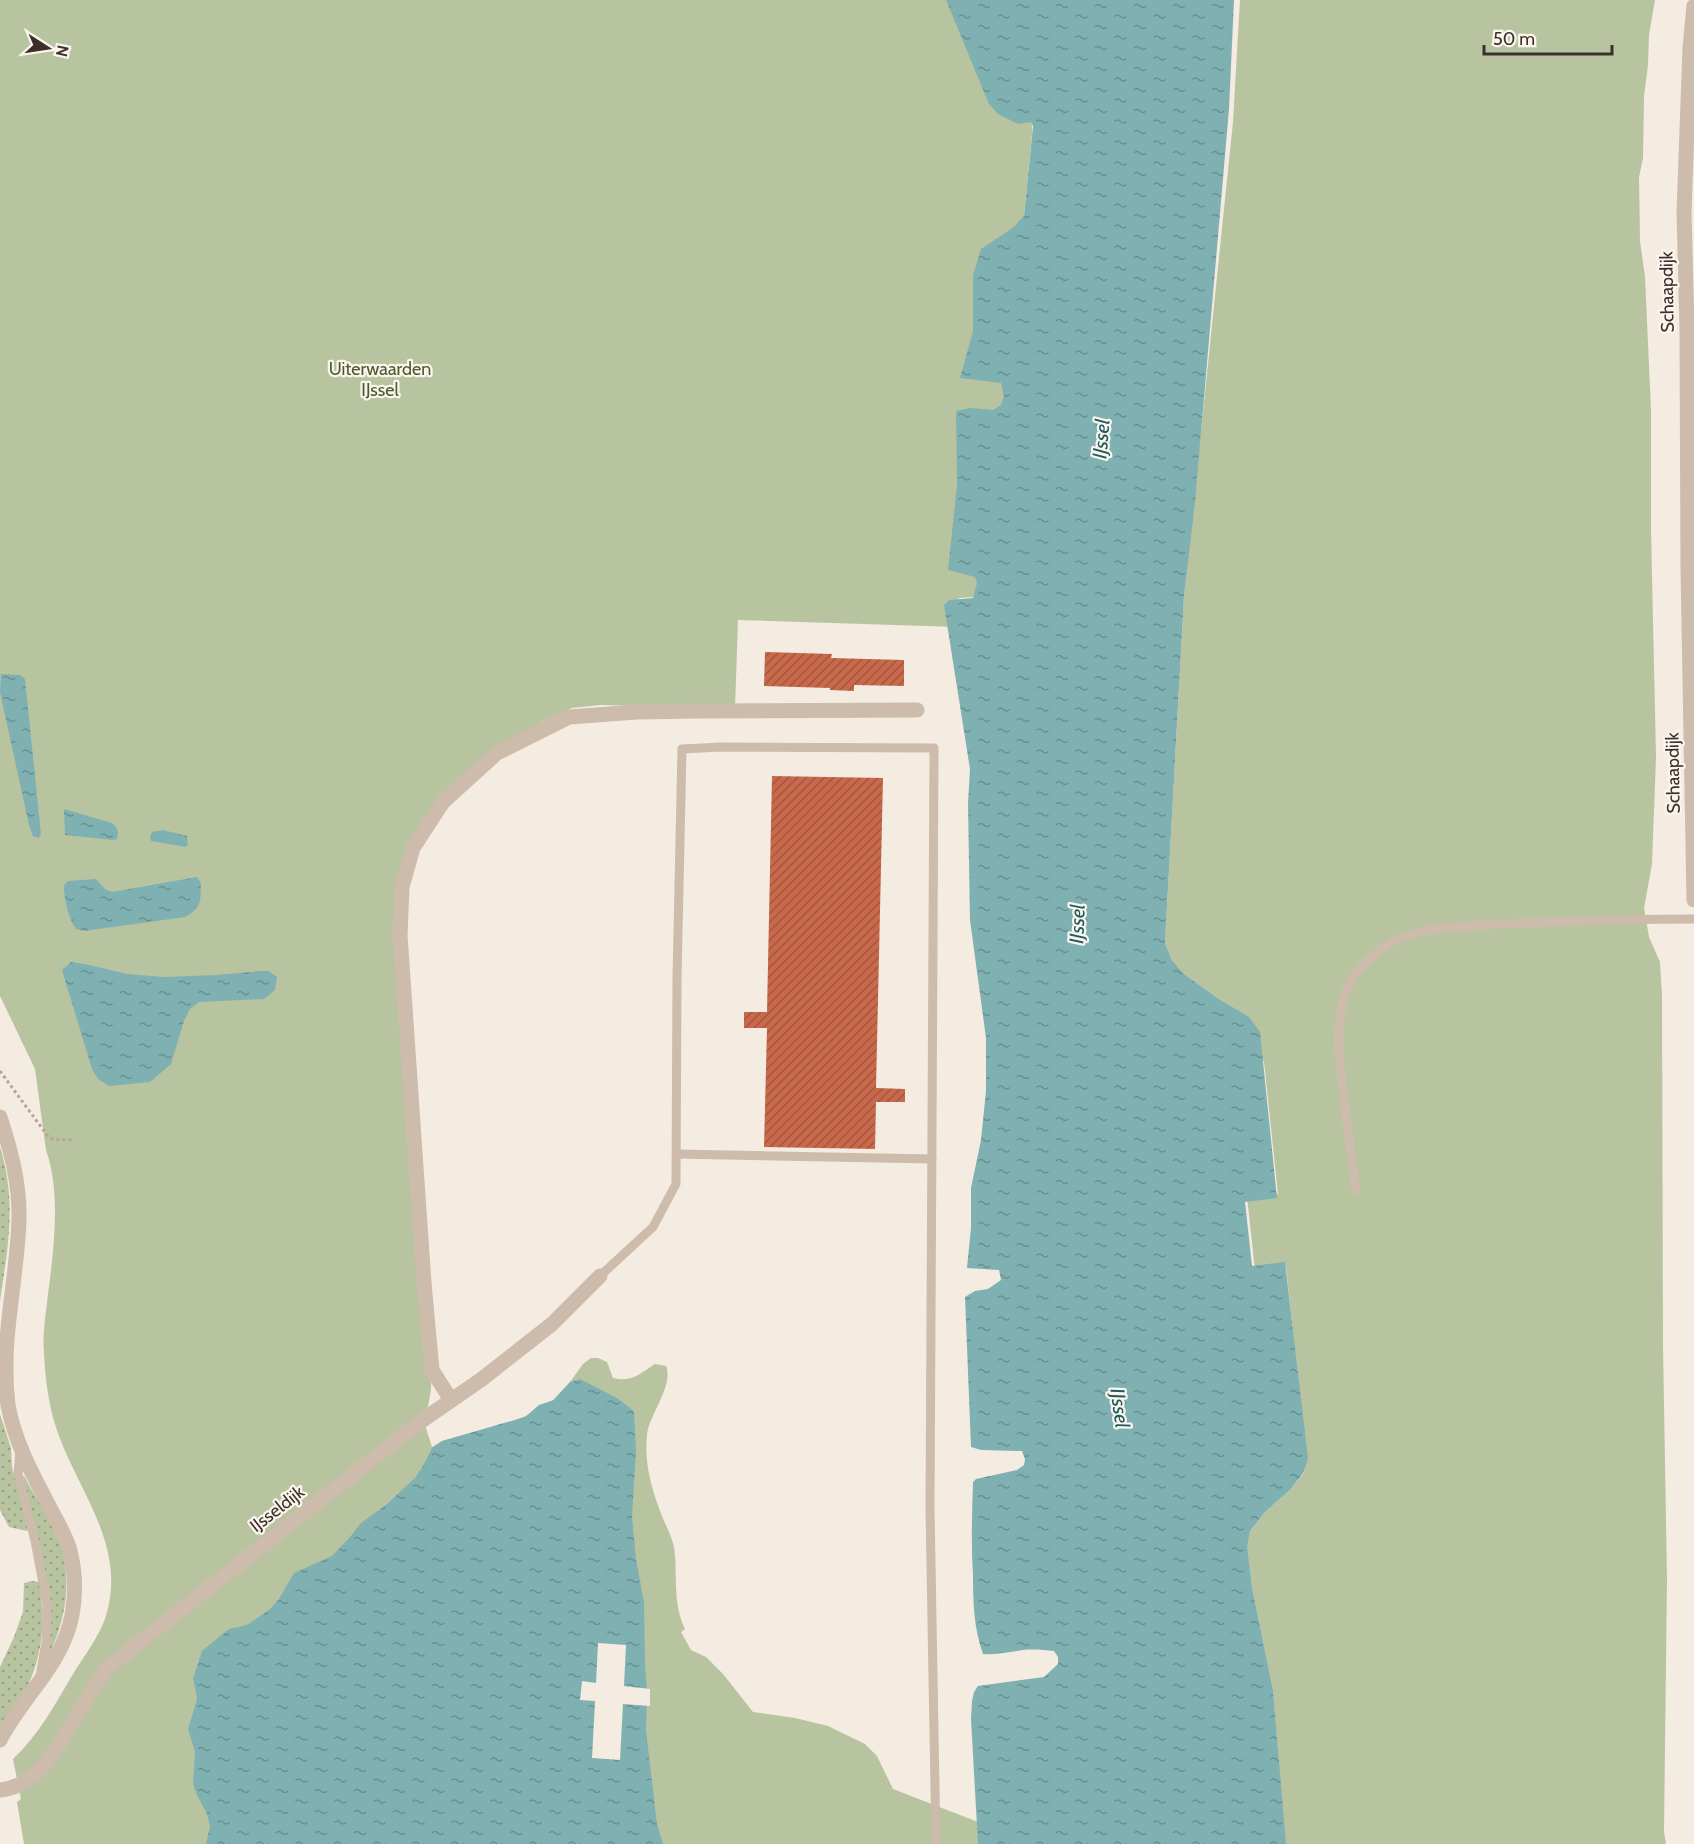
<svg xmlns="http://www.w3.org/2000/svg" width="1694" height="1844" font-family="Cabin,sans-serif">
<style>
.grass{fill:url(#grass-dots)}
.green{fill:#b8c4a0}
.water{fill:url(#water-ripples)}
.pier{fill:#f4ebe1}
.building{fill:url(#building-hatch)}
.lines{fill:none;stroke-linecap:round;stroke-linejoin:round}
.path{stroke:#b9a596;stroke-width:3;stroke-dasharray:3 3;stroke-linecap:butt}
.service{stroke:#cdbbac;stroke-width:9}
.minor{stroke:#cdbbac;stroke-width:15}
.tertiary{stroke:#cdbbac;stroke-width:15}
.labels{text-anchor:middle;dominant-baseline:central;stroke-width:4.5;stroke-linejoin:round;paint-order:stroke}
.street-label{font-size:18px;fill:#3b302b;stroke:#fbf5ee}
.park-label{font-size:18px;fill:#4a5a2e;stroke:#fbf5ee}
.water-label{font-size:20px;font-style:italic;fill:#1f5a5e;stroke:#fbf5ee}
</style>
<defs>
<pattern id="grass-dots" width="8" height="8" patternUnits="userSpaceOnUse" patternTransform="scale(1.5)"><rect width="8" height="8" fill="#b8c4a0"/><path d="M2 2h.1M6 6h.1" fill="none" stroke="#97a083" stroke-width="1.8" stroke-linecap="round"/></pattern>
<pattern id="water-ripples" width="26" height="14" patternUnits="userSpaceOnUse" patternTransform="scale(1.5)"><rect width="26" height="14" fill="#7fb0b2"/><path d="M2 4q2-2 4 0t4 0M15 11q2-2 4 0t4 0" fill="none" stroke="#699091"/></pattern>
<pattern id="building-hatch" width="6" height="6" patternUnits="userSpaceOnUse" patternTransform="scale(1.5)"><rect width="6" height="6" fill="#c8694b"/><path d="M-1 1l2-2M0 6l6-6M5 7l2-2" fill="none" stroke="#a4573f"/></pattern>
</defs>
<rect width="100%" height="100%" fill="#f4ebe1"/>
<!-- grass -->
<g class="grass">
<path d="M0 1147C17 1202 8 1246 0 1301Z"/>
<path d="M0 1414 11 1448 12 1467 28 1529 27 1531 9 1527 0 1510Z"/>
<path d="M24 1476C35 1497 50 1518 59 1540 74 1578 65 1626 46 1660L49 1595 38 1538 22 1478Z"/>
<path d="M32 1581 39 1582C46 1618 43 1654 27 1688 21 1701 9 1714 0 1726V1667L14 1637 23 1612 24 1583Z"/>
</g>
<!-- green -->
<g class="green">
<path d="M0 0H1034L1032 46V134L1006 399 977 588 973 597 959 598 954 603 957 627 738 620 735 708 600 705 572 708 542 722 494 750 451 787 400 876 431 1374V1389L428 1407 421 1413 432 1447 442 1441 507 1423 539 1411 551 1402 570 1382 583 1364 591 1358H598L607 1362 613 1378C631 1383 641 1373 655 1364L666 1366C674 1386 649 1414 647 1435 644 1464 652 1490 662 1516 666 1526 672 1537 674 1547 678 1575 672 1602 685 1629L681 1632 691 1650 706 1657 723 1674 753 1712 795 1718 828 1726 865 1744 877 1756 893 1789 1035 1844H24L17 1802 21 1799 13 1759C38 1736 56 1703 73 1674 84 1656 98 1638 105 1619 130 1544 73 1487 54 1421 48 1399 45 1376 44 1353 42 1334 46 1314 48 1294 54 1250 61 1192 46 1150L35 1069 0 996Z"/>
<path d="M1240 0H1655L1649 35 1648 65 1644 96 1643 158 1639 177 1640 241 1645 277 1651 410V530L1656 757 1652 864 1644 908 1649 937 1660 962 1662 996 1663 1345 1667 1579 1664 1832 1666 1844H1285L1273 1690 1252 1587 1246 1547 1250 1531 1265 1512 1291 1489 1304 1473 1307 1458 1286 1267 1255 1270 1247 1197 1278 1194 1264 1062 1222 1001 1184 974 1172 960 1165 943 1184 596 1233 122Z"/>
</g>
<!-- water -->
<g class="water">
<path d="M946 0H1234L1229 109 1195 502 1184 596 1165 943 1172 960 1184 974 1222 1001 1249 1017 1260 1032 1277 1198 1245 1202 1252 1266 1285 1262 1308 1458 1304 1472 1291 1489 1265 1512 1250 1531 1247 1547 1252 1587 1273 1690 1286 1844H978L971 1719 972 1701 974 1692 978 1686 1044 1677 1058 1664V1657L1054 1651C1044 1650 1033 1649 1023 1650 1010 1652 997 1655 983 1654 974 1629 973 1603 973 1576 971 1545 972 1514 973 1482L976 1479 1017 1470 1024 1465 1025 1459 1022 1451 981 1450 971 1447 965 1297 975 1291 988 1289 1001 1280 999 1270 967 1268 971 1228V1188L981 1140 986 1091V1038L970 920 968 804 970 769 944 605 949 600 973 598 977 583 975 577 948 570 957 485 956 411 970 408 993 410 1001 405 1004 396 1001 383 960 378 973 331V275L981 249 1014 227 1024 216 1033 126 1031 122 1018 124 998 114 989 104Z"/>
<path d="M1 674 20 675 25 679 41 834 39 838 33 836 29 825 0 692Z"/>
<path d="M64 809 112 823C118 828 119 832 117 839L113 840 65 835Z"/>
<path d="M163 830 187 836 188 844 186 847 151 841 150 838 152 832Z"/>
<path d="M197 877 201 883C200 901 203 907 185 917L84 931 76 929C68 918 64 899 64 885L68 881 96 879 105 889 112 892Z"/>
<path d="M71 962 85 964 127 974 164 977 216 975 261 971H269L277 977 275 990 264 999 199 1002 190 1009 184 1021 171 1064 150 1082 109 1086 98 1079 92 1069 62 970Z"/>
<path d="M580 1379 617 1398 634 1411 636 1451 632 1517 636 1559 644 1602 645 1664 647 1692 646 1730 657 1824 663 1844H206L210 1827 207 1814 197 1795 193 1784 195 1752 188 1729 194 1710 197 1698 193 1678 202 1651 229 1629 247 1625 269 1610 279 1599 294 1573 332 1556 350 1537 361 1523 387 1504 415 1478 423 1466 432 1448 442 1441 525 1417 539 1405 554 1400 570 1382Z"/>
</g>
<!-- pier -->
<path class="pier" d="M598 1643 626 1645 624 1686 650 1689V1706L623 1704 620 1760 592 1758 595 1701 580 1700 582 1681 596 1683Z"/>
<!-- building -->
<g class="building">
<path d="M765 652 832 654 831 658 904 660V686L854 685V691L830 690V688L764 686Z"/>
<path d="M772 776 883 778 876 1088 905 1089V1102H876L875 1149 764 1147 767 1028H744V1012H767Z"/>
</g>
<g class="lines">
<!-- path -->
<path class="path" d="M0 1071 47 1135 53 1139 74 1140"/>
<!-- service -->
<g class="service">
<path d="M677 1154 932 1159"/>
<path d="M1356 1190C1352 1164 1349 1138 1346 1113 1341 1075 1331 1018 1350 983 1360 964 1387 941 1408 935 1443 925 1485 925 1521 923 1579 921 1636 919 1694 919"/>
<path d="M600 1276 653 1227 676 1184 677 978 682 749 721 747 934 748 930 1508 936 1844"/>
<path d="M20 1451 18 1474 35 1541 47 1604 46 1642 40 1676"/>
</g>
<!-- minor -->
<g class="minor">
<path d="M1694 6 1690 48 1684 212 1687 329 1688 569 1694 900"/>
<path d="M451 1400 432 1370 424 1283 400 935 402 887 413 848 443 802 497 753 569 717 637 712 697 711 917 710"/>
<path d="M0 1790C42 1786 63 1737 82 1706 90 1692 99 1679 108 1667L420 1422 482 1379 552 1324 600 1276"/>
</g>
<!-- tertiary -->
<path class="tertiary" d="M0 1117C11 1151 20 1184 19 1220 17 1283 0 1340 8 1405 14 1438 29 1468 45 1498 53 1514 63 1530 69 1547 75 1568 76 1593 72 1615 63 1664 22 1697 0 1740"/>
</g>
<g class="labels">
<!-- street labels -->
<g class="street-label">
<text transform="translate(1667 292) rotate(-91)">Schaapdijk</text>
<text transform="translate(1673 773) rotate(-91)">Schaapdijk</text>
<text transform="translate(277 1509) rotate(-38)">IJsseldijk</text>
</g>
<!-- park labels -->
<g class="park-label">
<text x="380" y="369">Uiterwaarden<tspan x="380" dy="21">IJssel</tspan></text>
</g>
<!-- water labels -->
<g class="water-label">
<text transform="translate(1101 439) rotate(-85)">IJssel</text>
<text transform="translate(1077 924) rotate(-88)">IJssel</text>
<text transform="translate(1120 1408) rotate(82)">IJssel</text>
</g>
</g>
<!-- north arrow -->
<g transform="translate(48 48) rotate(102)" stroke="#fbf5ee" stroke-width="4.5" paint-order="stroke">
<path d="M0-4.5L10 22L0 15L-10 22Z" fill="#3b302b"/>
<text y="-9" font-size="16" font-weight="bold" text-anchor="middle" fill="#3b302b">N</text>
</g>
<!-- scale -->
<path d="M1484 45v9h128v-9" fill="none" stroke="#3b302b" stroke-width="3"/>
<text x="1493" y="45" font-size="18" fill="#3b302b" stroke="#fbf5ee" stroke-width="4.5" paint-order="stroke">50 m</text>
</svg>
